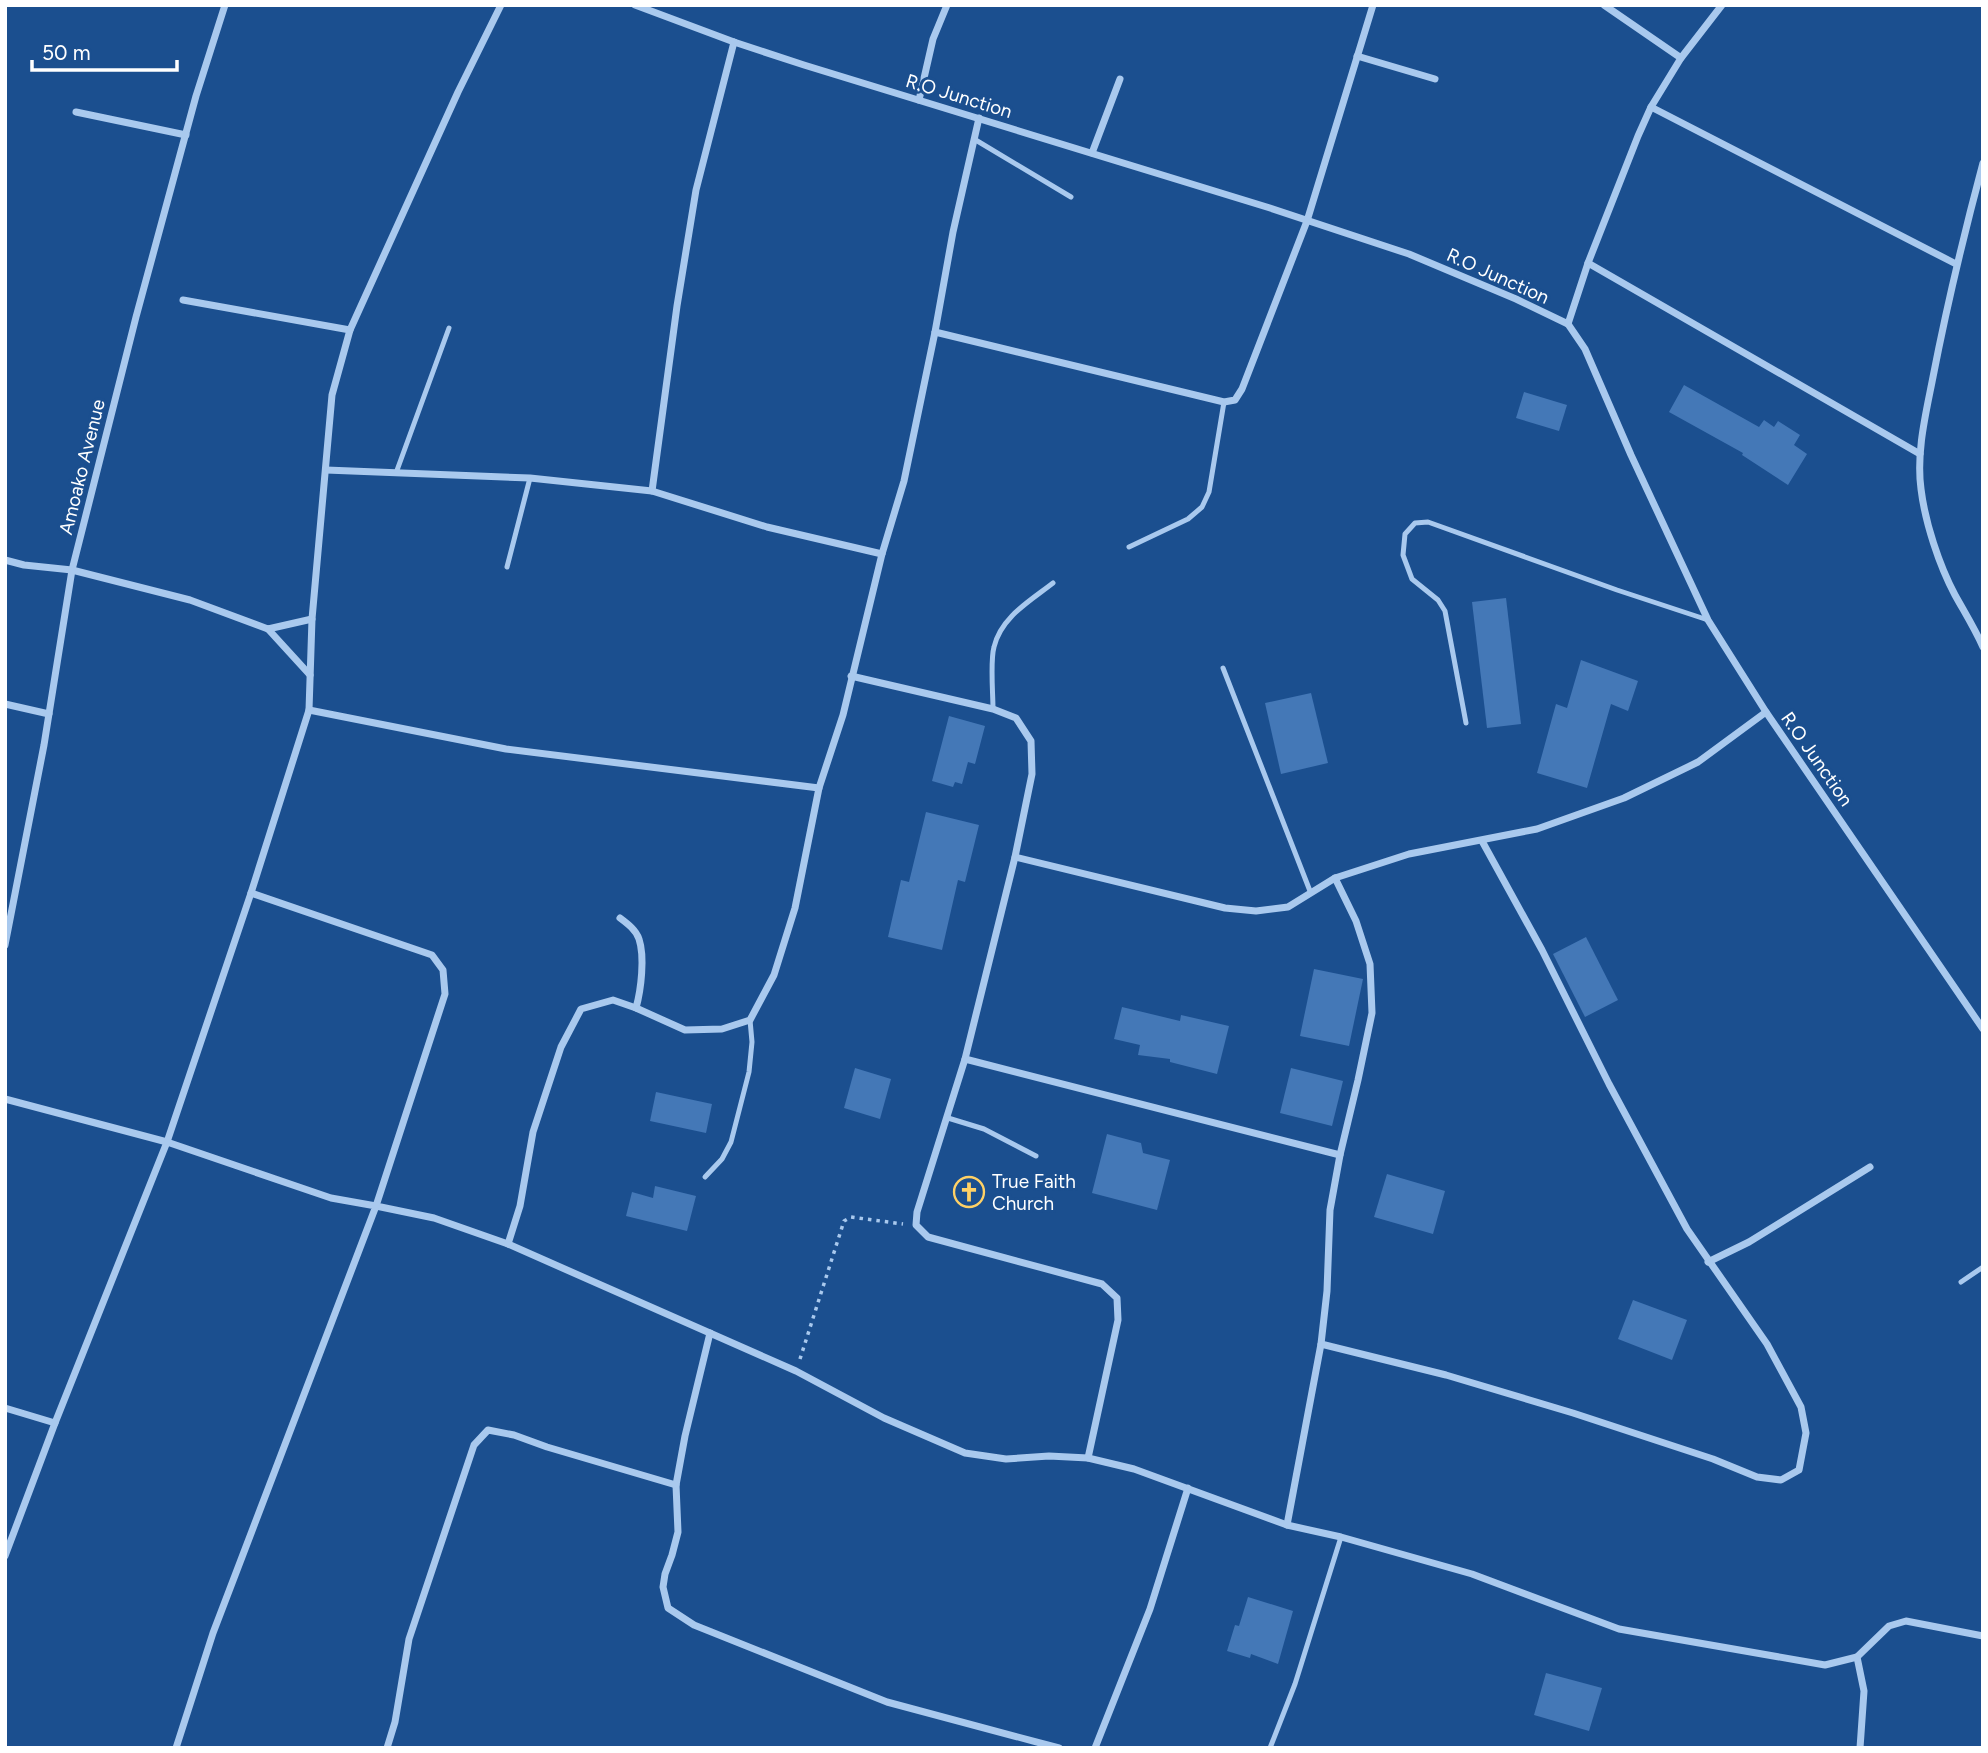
<svg xmlns="http://www.w3.org/2000/svg" width="1988" height="1753" font-family="Figtree,sans-serif">
<style>
.building{fill:#4478b7}
.lines{fill:none;stroke-linecap:round;stroke-linejoin:round}
.path{stroke:#a9c9ee;stroke-width:3.5;stroke-dasharray:3.5 5;stroke-linecap:butt}
.service{stroke:#a9c9ee;stroke-width:5}
.minor{stroke:#a9c9ee;stroke-width:7}
.labels{text-anchor:middle;dominant-baseline:central;stroke-width:6;stroke-linejoin:round;paint-order:stroke}
.street-label{font-size:19px;fill:#fff;stroke:#1b4f8f}
.poi-label{font-size:19px;fill:#fff;stroke:#1b4f8f;text-anchor:start}
</style>
<rect width="100%" height="100%" fill="#1b4f8f"/>
<!-- building -->
<g class="building">
<path d="M1684 385 1759 427 1764 420 1774 427 1778 421 1800 435 1794 445 1807 454 1788 485 1742 455 1743 453 1669 412Z"/>
<path d="M1524 392 1567 405 1559 431 1516 418Z"/>
<path d="M1506 598 1521 724 1487 728 1472 602Z"/>
<path d="M1581 660 1638 681 1628 711 1611 704 1587 788 1537 773 1556 704 1567 708Z"/>
<path d="M1311 693 1328 763 1281 774 1265 703Z"/>
<path d="M949 716 985 726 975 764 968 762 962 784 955 782 953 787 932 781Z"/>
<path d="M926 812 979 825 965 882 958 880 942 950 888 937 901 880 909 882Z"/>
<path d="M1586 937 1618 1000 1585 1017 1553 954Z"/>
<path d="M1314 969 1363 979 1349 1046 1300 1036Z"/>
<path d="M1122 1007 1180 1021 1181 1015 1229 1026 1217 1074 1170 1062V1059L1138 1055 1140 1045 1114 1039Z"/>
<path d="M855 1068 891 1079 880 1119 844 1108Z"/>
<path d="M1291 1068 1343 1081 1332 1126 1280 1113Z"/>
<path d="M656 1092 712 1104 706 1133 650 1121Z"/>
<path d="M1107 1134 1141 1143 1143 1153 1170 1160 1157 1210 1092 1193Z"/>
<path d="M1387 1174 1445 1191 1433 1234 1374 1217Z"/>
<path d="M655 1186 696 1196 687 1231 626 1216 632 1192 653 1198Z"/>
<path d="M1633 1300 1687 1320 1672 1360 1618 1339Z"/>
<path d="M1248 1597 1293 1611 1278 1664 1251 1654 1250 1658 1227 1651 1235 1625 1239 1626Z"/>
<path d="M1546 1673 1602 1688 1589 1731 1534 1715Z"/>
</g>
<g class="lines">
<!-- path -->
<path class="path" d="M800 1359 844 1221 851 1217 903 1224"/>
<!-- service -->
<g class="service">
<path d="M974 139 1071 197"/>
<path d="M396 473 449 328"/>
<path d="M1129 547 1188 519 1202 507 1209 492 1224 402"/>
<path d="M507 567 530 478"/>
<path d="M1223 668 1310 891"/>
<path d="M993 709C993 693 990 661 994 647 1001 617 1030 601 1053 583"/>
<path d="M1466 723 1445 611 1438 600 1412 579 1403 555 1405 534 1415 523 1428 522 1617 590 1708 620"/>
<path d="M948 1118 984 1129 1036 1156"/>
<path d="M705 1177 722 1159 731 1142 749 1072 752 1042 750 1020"/>
<path d="M1961 1282 1983 1267"/>
<path d="M1270 1748 1295 1684 1341 1537"/>
</g>
<!-- minor -->
<g class="minor">
<path d="M635 5 734 42 804 65 1270 208 1409 254 1516 299 1568 324 1585 349 1631 455 1708 620 1766 712 1983 1029"/>
<path d="M1604 5 1681 58"/>
<path d="M1357 56 1435 79"/>
<path d="M919 100 933 39 947 5"/>
<path d="M1651 107 1956 264"/>
<path d="M76 112 186 135"/>
<path d="M1092 153 1120 79"/>
<path d="M1983 163C1964 234 1947 305 1933 377 1926 413 1916 452 1921 489 1925 522 1939 565 1955 595 1965 613 1975 629 1983 647"/>
<path d="M1588 263 1920 454"/>
<path d="M183 300 350 330"/>
<path d="M1568 324 1588 263 1638 136 1651 107 1681 58 1722 5"/>
<path d="M935 332 1224 402 1235 400 1242 389 1307 221 1373 5"/>
<path d="M326 470 530 478 652 491 767 527 882 554"/>
<path d="M652 491 677 306 696 190 734 42"/>
<path d="M5 560 24 565 72 570 190 600 268 629 312 619"/>
<path d="M268 629 310 675"/>
<path d="M851 676 993 709 1016 718 1031 741 1032 774 1015 857 965 1059 917 1212 916 1225 928 1237 1102 1284 1117 1298 1118 1320 1088 1458"/>
<path d="M5 704 49 714"/>
<path d="M309 710 506 749 819 788"/>
<path d="M1015 857 1225 908 1256 911 1288 907 1335 878 1409 854 1537 829 1624 798 1698 762 1766 712"/>
<path d="M251 893 432 955 443 970 445 994 376 1206 434 1218 508 1244 796 1371 884 1418 965 1453 1006 1459 1049 1456 1088 1458 1134 1469 1287 1525 1341 1537 1472 1574 1619 1629 1825 1665 1857 1657 1889 1626 1906 1621 1983 1636"/>
<path d="M620 918C628 924 636 930 639 939 645 957 641 990 636 1008"/>
<path d="M5 945 44 745 72 570 136 317 196 96 225 5"/>
<path d="M965 1059 1340 1155"/>
<path d="M5 1099 167 1142 331 1198 376 1206 213 1633 176 1748"/>
<path d="M508 1244 520 1206 533 1132 561 1047 581 1009 613 1000 636 1008 685 1030 722 1029 750 1020 774 975 795 908 819 788 843 715 882 554 904 481 935 332 953 232 979 118"/>
<path d="M1708 1262 1749 1242 1870 1167"/>
<path d="M710 1333 685 1436 676 1485 678 1532 672 1555 665 1574 663 1587 668 1608 694 1625 887 1702 1059 1748"/>
<path d="M1321 1344 1446 1375 1573 1413 1713 1459 1757 1477 1781 1480 1799 1470 1806 1433 1801 1407 1767 1344 1687 1229 1609 1084 1542 950 1482 841"/>
<path d="M5 1408 55 1423"/>
<path d="M1287 1525 1321 1344 1327 1291 1330 1210 1340 1155 1358 1080 1372 1013 1370 964 1356 921 1335 878"/>
<path d="M5 1556 55 1423 167 1142 251 893 309 710 312 619 332 395 350 330 458 92 501 5"/>
<path d="M1857 1657 1864 1691 1860 1748"/>
<path d="M387 1748 395 1722 409 1639 474 1445 488 1430 514 1435 547 1447 676 1485"/>
<path d="M1095 1748 1150 1609 1188 1488"/>
</g>
</g>
<!-- icons -->
<defs>
<g id="church-ring" transform="scale(1.575)"><circle r="9.5" fill="#1b4f8f" stroke="#ffd166" stroke-width="1.5"/><path d="M-1.2-6h2.4v3.5h3.3v2.4h-3.3V6h-2.4V-.1h-3.3v-2.4h3.3Z" fill="#ffd166"/></g>
</defs>
<g fill-rule="evenodd">
<use href="#church-ring" x="969" y="1192"/>
</g>
<g class="labels">
<!-- street labels -->
<g class="street-label">
<text transform="translate(959 96) rotate(17)">R.O Junction</text>
<text transform="translate(1498 276) rotate(24)">R.O Junction</text>
<text transform="translate(82 467) rotate(-76)">Amoako Avenue</text>
<text transform="translate(1817 759) rotate(55)">R.O Junction</text>
</g>
<!-- poi labels -->
<g class="poi-label">
<text x="992" y="1181">True Faith<tspan x="992" dy="22">Church</tspan></text>
</g>
</g>
<!-- border -->
<rect width="1988" height="1753" fill="none" stroke="#ffffff" stroke-width="14"/>
<!-- scale -->
<path d="M32 60v10h145v-10" fill="none" stroke="#ffffff" stroke-width="3.5"/>
<text x="42" y="60" font-size="21" fill="#ffffff" stroke="#1b4f8f" stroke-width="5" paint-order="stroke">50 m</text>
</svg>
